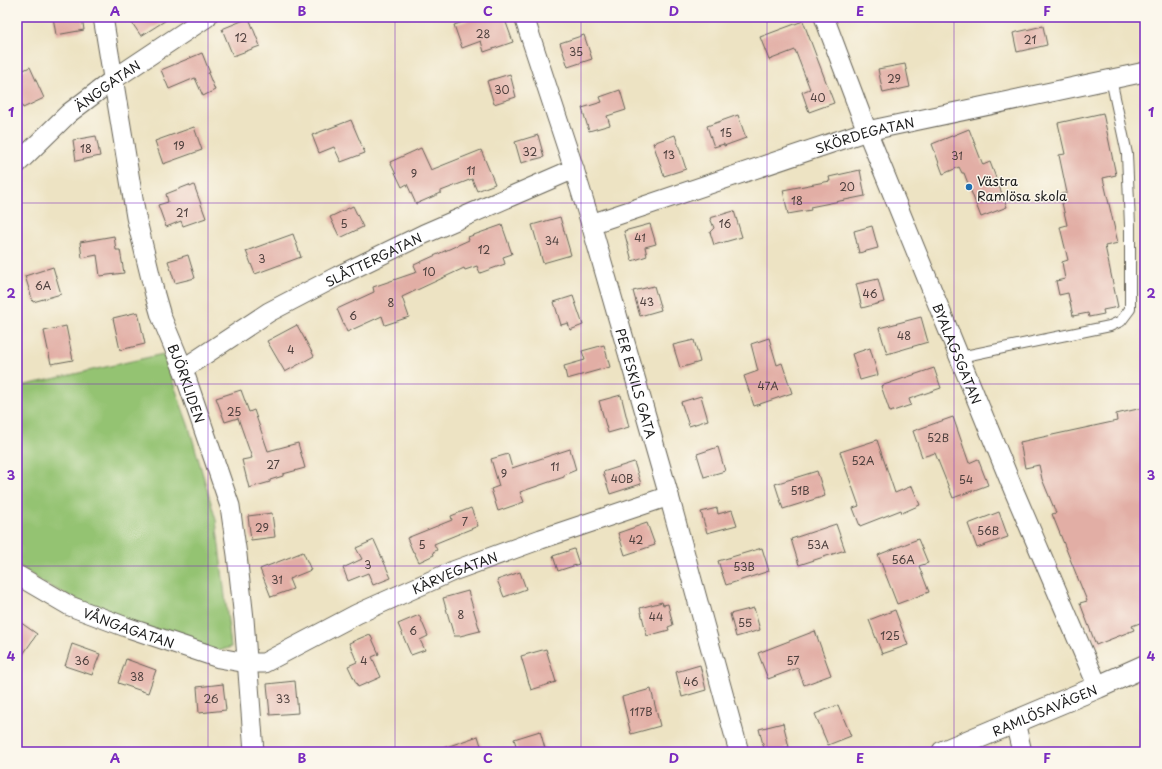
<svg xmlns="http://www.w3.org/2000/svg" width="1162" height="769" font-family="'Playpen Sans',sans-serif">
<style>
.green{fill:#94c372;stroke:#587047}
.building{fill:#e2aea5}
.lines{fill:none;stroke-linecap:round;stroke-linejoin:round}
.lane-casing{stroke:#656256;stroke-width:12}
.street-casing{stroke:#656256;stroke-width:21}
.secondary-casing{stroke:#656256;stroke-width:24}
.lane{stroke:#fff;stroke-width:10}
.street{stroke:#fff;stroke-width:19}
.secondary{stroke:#fff;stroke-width:22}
.grid{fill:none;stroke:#7b2cbf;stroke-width:1;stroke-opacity:0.55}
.poi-dot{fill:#1f6fb2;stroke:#fbf7ec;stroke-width:1.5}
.labels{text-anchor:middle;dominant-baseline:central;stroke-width:3;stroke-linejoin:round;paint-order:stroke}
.number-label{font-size:11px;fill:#4e403e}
.street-label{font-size:13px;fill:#1c1c1c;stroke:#fbf7ec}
.poi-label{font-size:13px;fill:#1c1c1c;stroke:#fbf7ec;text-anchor:start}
.neatline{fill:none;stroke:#7b2cbf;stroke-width:1.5}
.grid-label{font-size:13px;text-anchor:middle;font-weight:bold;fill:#7b2cbf}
</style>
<rect width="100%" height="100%" fill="#fbf7ec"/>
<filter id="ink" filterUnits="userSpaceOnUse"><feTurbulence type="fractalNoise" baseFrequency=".025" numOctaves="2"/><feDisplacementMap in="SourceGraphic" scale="8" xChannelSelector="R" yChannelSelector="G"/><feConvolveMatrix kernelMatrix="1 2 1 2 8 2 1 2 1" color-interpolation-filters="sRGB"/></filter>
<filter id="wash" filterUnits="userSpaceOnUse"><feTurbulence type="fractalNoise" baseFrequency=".012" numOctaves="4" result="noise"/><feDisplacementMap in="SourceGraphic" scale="16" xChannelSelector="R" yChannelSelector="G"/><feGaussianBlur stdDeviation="0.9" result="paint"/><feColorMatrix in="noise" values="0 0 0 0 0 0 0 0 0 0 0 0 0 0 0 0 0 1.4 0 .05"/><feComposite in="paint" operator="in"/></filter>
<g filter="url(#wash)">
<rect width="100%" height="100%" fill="#ede3c3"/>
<!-- green -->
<path class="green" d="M163 354 189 427 216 520 231 647 219 651 115 618 43 583 17 564V387Z"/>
<g id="blocks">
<!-- building -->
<g class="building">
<path d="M53 17H82L84 30 56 35Z"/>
<path d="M128 17H171L141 36Z"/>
<path d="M478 17H504L513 42 484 52 481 41 462 48 454 25Z"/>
<path d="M249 18 260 46 233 56 222 29Z"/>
<path d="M803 21 834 103 809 112 802 92 810 89 795 50 769 60 760 37Z"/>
<path d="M1043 26 1047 45 1017 52 1013 33Z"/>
<path d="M584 35 592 59 568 67 560 43Z"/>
<path d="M202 53 210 73H208L215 90 203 96 195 78 169 89 161 70Z"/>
<path d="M905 64 910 87 883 93 878 69Z"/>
<path d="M30 67 44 98 23 108 17 95V73Z"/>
<path d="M510 74 516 97 494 104 487 81Z"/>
<path d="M620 90 626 110 607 116 610 125 589 131 582 108 602 102 600 97Z"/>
<path d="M1103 113 1116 175 1103 178 1118 243 1105 246 1118 307 1103 310 1104 314 1089 317 1088 313 1073 316 1068 293 1059 295 1056 281 1065 279 1062 262 1068 260 1060 227 1067 225 1060 194 1067 193 1059 155 1065 154 1058 123Z"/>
<path d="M738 115 746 138 724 146V144L714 147 707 126Z"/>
<path d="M351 120 365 153 341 162 334 147 319 153 312 135Z"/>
<path d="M194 127 202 150 163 164 155 141Z"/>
<path d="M969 129 983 165 990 162 1007 207 981 217 964 173H962L959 167 943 174 932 144Z"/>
<path d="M538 135 544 157 521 163 515 142Z"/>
<path d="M675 135 686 169 664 176 653 143Z"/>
<path d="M96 136 100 156 76 161 73 140Z"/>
<path d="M421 148 431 170 481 150 495 184 477 191 472 179 441 191V193L416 204 407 184 402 187 390 162Z"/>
<path d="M860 170 865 196 810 207 811 210 788 214 783 190 830 181 829 177Z"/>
<path d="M189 185 190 187 194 185 206 218 183 226 181 221 166 227 158 205 168 202 166 194Z"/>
<path d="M353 206 363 227 340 238 330 217Z"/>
<path d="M734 211 742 237 714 245 710 232 714 228 710 218Z"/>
<path d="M560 217 571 255 543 263 532 225Z"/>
<path d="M650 224 656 244 645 247 647 256 632 261 624 231Z"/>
<path d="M502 225 512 254 503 257 505 264 480 273 477 266 465 270 464 268 402 297 409 317 385 325 382 316 347 332 337 309 374 292 373 287 417 272 414 265 469 240 468 237Z"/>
<path d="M872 226 878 248 859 253 854 231Z"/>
<path d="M293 234 301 257 255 274 246 251Z"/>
<path d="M114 236 116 250H120L124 273 100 276 97 255 82 258 80 242Z"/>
<path d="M188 255 195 278 175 283 168 261Z"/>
<path d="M53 267 61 294 33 302 25 276Z"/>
<path d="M878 279 884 302 862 308 856 284Z"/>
<path d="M654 286 661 310 640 316 633 291Z"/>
<path d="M573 296 583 325 570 330 568 323 561 325 554 302Z"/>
<path d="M138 312 145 344 120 350 113 318Z"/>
<path d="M921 317 928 342 887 354 879 328Z"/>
<path d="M297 325 314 356 285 372 267 341Z"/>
<path d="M66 326 73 360 51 364 44 331Z"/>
<path d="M769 338 777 365 782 363 792 393 754 406 744 376 758 371 751 344Z"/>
<path d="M694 340 700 362 680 368 673 345Z"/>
<path d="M604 345 610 367 567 379 564 366 585 360 582 351Z"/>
<path d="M870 348 878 375 860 380 852 354Z"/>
<path d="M934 368 941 388 909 399 911 405 890 412 881 386Z"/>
<path d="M241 390 249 412 254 410 268 451 298 443 305 468 283 474V476L270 480V482L249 488 242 460 252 458 238 418 225 422 216 398Z"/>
<path d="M621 395 629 427 608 433 599 401Z"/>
<path d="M701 396 708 420 689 426 681 402Z"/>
<path d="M1142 408 1145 422V621L1132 626 1134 630 1096 645 1080 603 1087 601 1052 514 1056 513 1042 479 1039 465 1025 468 1020 442 1117 421 1116 414Z"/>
<path d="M953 417 969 463 978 459 988 485 953 498 935 453 922 457 913 431Z"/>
<path d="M877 440 895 493 912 486 920 505 902 513 901 510 860 526 853 508 859 506 840 452Z"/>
<path d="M718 447 725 471 704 477 697 454Z"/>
<path d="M570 449 576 470 564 475V477L520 492 524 502 498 511 491 489 499 486 491 459 508 454 512 468Z"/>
<path d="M634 462 641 484 610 494 603 472Z"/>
<path d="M817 471 825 496 783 509 775 484Z"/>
<path d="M471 508 478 526 434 544 437 550 433 552 434 555 419 562 414 552H413L407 538 452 520 451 516Z"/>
<path d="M717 508 718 514 732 510 737 525 707 533 701 512Z"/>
<path d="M999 512 1008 537 977 548 968 524Z"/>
<path d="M272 513 275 537 251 540 248 516Z"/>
<path d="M647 523 655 545 625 555 618 533Z"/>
<path d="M836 524 845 550 799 565 791 539Z"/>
<path d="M918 539 928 563 919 566 929 592 897 604 878 555Z"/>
<path d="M374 540 391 578 373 585 368 573 348 581 343 568 362 559 356 548Z"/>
<path d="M762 548 769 571 726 585 718 561Z"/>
<path d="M574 549 579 564 558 571 553 556Z"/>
<path d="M303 552 311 570 289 579 293 589 271 597 260 569Z"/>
<path d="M520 572 526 589 504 597 497 580Z"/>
<path d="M468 591 480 631 460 636H454L443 598Z"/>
<path d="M662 602 663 605 668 604 673 625 668 627 669 630 647 636 640 608Z"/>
<path d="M754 608 760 630 736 637 730 614Z"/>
<path d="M895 610 908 645 882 654 869 620Z"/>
<path d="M419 615 428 636 420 640 425 650 411 655 398 624Z"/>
<path d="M17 620 37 634 17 663Z"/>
<path d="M815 631 831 675 804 685 798 668 768 679 758 653Z"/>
<path d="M370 634 379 654 372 657 381 677 358 687 348 666 357 662 349 643Z"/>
<path d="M72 644 100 654 92 675 65 666Z"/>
<path d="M546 649 556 682 531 690 521 656Z"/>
<path d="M126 659 156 670 148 693 118 683Z"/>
<path d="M700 665 706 690 682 697 676 672Z"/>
<path d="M295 681 298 713 270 715 267 684Z"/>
<path d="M223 684 226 710 199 713 197 687Z"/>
<path d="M651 689 660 726 631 734 622 697Z"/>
<path d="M838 705 851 736 828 745 815 714Z"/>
<path d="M783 723 789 747 784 748 785 752H765L759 729Z"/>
<path d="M540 731 546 752H518L514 739Z"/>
<path d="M478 736 483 752H439L438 750Z"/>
</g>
</g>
</g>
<g filter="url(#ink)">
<use href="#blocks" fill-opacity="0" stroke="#656256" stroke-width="1"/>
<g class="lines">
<!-- lane casing -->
<g class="lane-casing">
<path id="lane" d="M960 357 1110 326 1121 321 1130 309V226L1127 154 1111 79"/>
</g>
<!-- street casing -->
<g class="street-casing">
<g id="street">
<path id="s1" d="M103 17 136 217 155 295 161 316 183 369 230 506 237 555 244 619 254 752"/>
<path id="s2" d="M524 17 574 169 591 224 669 496 739 752"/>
<path id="s3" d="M824 17 867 131 1014 491 1098 687"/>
<path id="s4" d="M17 164 69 113 114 79 207 17"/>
<path id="s5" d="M591 224 867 131 1145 72"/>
<path id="s6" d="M183 369 269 312 338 276 424 234 574 169"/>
<path id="s7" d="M17 575 70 606 126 627 219 658 247 663H264L357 614 453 571 541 539 669 496"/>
<path d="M1015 722 1022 752"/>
</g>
</g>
<!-- secondary casing -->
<g class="secondary-casing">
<g id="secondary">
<path id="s8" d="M943 752 1098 687 1145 666"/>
</g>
</g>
<!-- lane -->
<use href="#lane" class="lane"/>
<!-- street -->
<use href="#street" class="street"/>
<!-- secondary -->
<use href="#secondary" class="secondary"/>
</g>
</g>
<!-- grid -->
<path class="grid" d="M208 17V752M395 17V752M581 17V752M767 17V752M954 17V752M17 203H1145M17 384H1145M17 566H1145"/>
<!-- markers -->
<circle class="poi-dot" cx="969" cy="187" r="4"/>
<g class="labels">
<!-- number labels -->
<g class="number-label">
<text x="483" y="33">28</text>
<text x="241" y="37">12</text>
<text x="1030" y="39">21</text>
<text x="576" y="51">35</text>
<text x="894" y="78">29</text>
<text x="502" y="89">30</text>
<text x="818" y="97">40</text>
<text x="726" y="132">15</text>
<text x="179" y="145">19</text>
<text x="86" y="148">18</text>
<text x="530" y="151">32</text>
<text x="669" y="154">13</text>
<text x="957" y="155">31</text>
<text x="471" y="170">11</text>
<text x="414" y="173">9</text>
<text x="847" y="186">20</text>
<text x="797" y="200">18</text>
<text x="182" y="212">21</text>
<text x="344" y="223">5</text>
<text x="725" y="223">16</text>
<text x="640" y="237">41</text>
<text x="552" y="240">34</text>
<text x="484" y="249">12</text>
<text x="262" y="258">3</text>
<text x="429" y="271">10</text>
<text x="43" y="285">6A</text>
<text x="870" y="293">46</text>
<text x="647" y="301">43</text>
<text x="391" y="302">8</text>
<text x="353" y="315">6</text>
<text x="904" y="335">48</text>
<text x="291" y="349">4</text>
<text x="768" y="385">47A</text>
<text x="234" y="411">25</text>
<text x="938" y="437">52B</text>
<text x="863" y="460">52A</text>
<text x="273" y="464">27</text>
<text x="555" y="466">11</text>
<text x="504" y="473">9</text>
<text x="622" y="478">40B</text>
<text x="966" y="479">54</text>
<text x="800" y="490">51B</text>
<text x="465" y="521">7</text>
<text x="262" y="527">29</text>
<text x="988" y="530">56B</text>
<text x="636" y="539">42</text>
<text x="422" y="544">5</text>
<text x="818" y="544">53A</text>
<text x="903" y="559">56A</text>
<text x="368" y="564">3</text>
<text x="744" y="566">53B</text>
<text x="277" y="579">31</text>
<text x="461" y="614">8</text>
<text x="656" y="616">44</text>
<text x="745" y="622">55</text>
<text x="413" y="630">6</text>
<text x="890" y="635">125</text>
<text x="82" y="660">36</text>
<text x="364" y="660">4</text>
<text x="793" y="660">57</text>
<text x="137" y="676">38</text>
<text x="691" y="681">46</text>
<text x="211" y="698">26</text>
<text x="283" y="698">33</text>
<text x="641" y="711">117B</text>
</g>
<!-- street labels -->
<g class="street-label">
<text stroke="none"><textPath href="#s4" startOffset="120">ÄNGGATAN</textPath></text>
<text stroke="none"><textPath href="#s5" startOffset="288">SKÖRDEGATAN</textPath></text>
<text stroke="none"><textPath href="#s6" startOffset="220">SLÅTTERGATAN</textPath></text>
<text stroke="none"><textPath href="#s3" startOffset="362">BYALAGSGATAN</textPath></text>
<text stroke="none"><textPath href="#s2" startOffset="383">PER ESKILS GATA</textPath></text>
<text stroke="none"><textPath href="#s1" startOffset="377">BJÖRKLIDEN</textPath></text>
<text stroke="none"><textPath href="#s7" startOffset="476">KÄRVEGATAN</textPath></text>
<text stroke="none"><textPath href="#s7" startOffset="124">VÅNGAGATAN</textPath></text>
<text stroke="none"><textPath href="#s8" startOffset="110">RAMLÖSAVÄGEN</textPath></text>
</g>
<!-- poi labels -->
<g class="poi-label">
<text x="977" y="180">Västra<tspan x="977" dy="15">Ramlösa skola</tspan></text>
</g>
</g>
<!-- margin -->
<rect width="1162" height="769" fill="none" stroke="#fbf7ec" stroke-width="44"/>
<rect x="22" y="22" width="1118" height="725" class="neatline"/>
<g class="grid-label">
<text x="115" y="16">A</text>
<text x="302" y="16">B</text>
<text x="488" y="16">C</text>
<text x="674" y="16">D</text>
<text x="860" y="16">E</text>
<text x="1047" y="16">F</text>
<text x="11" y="117">1</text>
<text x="1151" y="117">1</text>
<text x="11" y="298">2</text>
<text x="1151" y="298">2</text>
<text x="11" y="480">3</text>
<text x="1151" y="480">3</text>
<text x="11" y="661">4</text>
<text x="1151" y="661">4</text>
<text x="115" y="763">A</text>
<text x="302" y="763">B</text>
<text x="488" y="763">C</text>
<text x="674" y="763">D</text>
<text x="860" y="763">E</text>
<text x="1047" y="763">F</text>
</g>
</svg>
